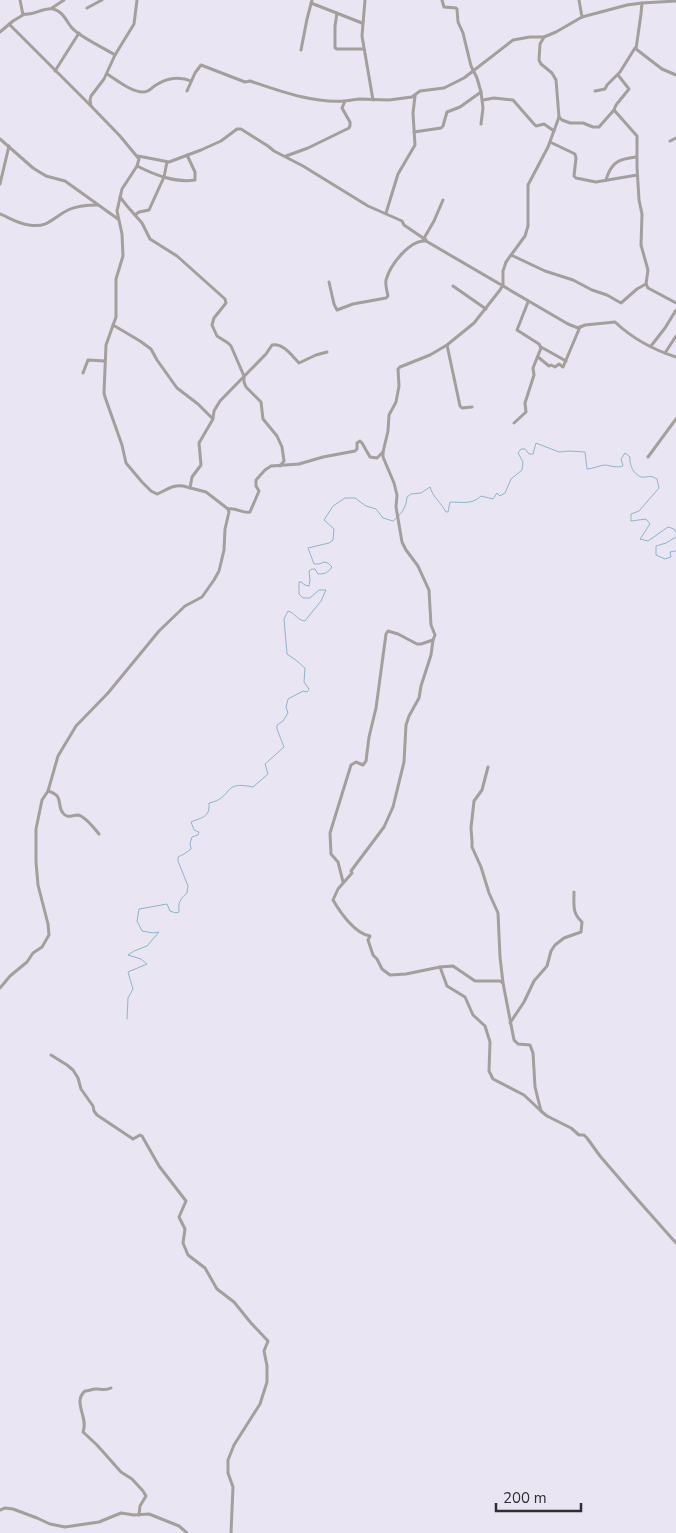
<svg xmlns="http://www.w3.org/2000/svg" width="676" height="1533" font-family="'Nunito Sans',sans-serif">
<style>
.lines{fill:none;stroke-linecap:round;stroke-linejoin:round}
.stream{stroke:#8db5cc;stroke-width:1}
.minor{stroke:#a49f9b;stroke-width:3}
</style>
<rect width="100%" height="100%" fill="#e9e5f2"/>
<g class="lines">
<!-- stream -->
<g class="stream">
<path d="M676 537 666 543 656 546V555L665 559 671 557 670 552 676 551"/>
<path d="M127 1019 128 998 133 989 128 972 147 964 141 959 128 955 134 951 147 946 159 932 153 933 142 931 137 921 139 909 167 904 170 911 176 913 179 912C178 903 180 899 187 893L188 886 178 861V857L184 854 191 849 190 843 192 837 198 835 199 832 194 830 191 822C202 817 210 818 209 803 234 798 221 780 253 787L268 774 265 764 284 747 277 729V725L283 721 288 713 286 707 288 699 303 691 307 692 309 689 304 682 305 668 297 661 287 654 284 619 288 611C295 613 297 620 305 621L321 601 326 590H319L310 598H303L299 594V582H301L305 585 309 586 310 580 309 571 312 569H315L318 574C324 574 328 573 332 567L328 563 324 562 319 564H314L308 548 329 543 333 540 334 529 324 520 333 506 345 498H355L366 506 376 509 383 518 393 521C401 514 406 509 407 497L411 494 421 493 430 487C434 499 440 501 446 512H448L450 502C461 502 472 505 481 496L493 499 497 493 500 496 505 493 511 479 522 470 523 462 518 453 521 449H525L529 454H533L536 443 559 452 569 451 585 452 587 469C593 469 600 465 605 465 612 466 616 468 623 466L621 459 625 453 630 457C629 464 633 474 641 477 648 478 649 474 657 479L659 488 639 511 631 514V521L646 519 650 524 640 539 648 541 668 527 674 529 676 533"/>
</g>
<!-- minor -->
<g class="minor">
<path d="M365 0 362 36 373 100"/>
<path d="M442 0 444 7 456 8 457 9 458 22 463 33 471 66 477 78 481 92 483 108 481 124"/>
<path d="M579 0 582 17"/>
<path d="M311 3 362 23"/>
<path d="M642 3 641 14 636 49 662 69 676 75"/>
<path d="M52 8 64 0"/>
<path d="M87 8 102 0"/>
<path d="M337 13 335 26V48L337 49H364"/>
<path d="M23 14C34 16 43 7 53 9 63 11 66 21 72 28 80 37 104 48 115 55"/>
<path d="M9 24 90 105"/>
<path d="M0 32 13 21 23 15 20 0"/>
<path d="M544 37 540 44 539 60 541 64 552 73 556 80 559 117 548 147 528 185V226L525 236 506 262 503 271V285L500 290 474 323 447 345 430 355 400 367 398 369 399 386 396 402 389 415 388 431 383 452V457L394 483 397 495 396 507 402 542 406 550 418 566 429 590 431 625 435 635 433 640 431 655 421 686 419 698 409 716 406 725 404 762 393 807 384 827 351 871 352 873 338 889 333 900C340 912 355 934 370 936L368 940 373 955 377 959 382 969 390 975 406 974 440 967 453 966 475 981H500L503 983 514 1040 518 1044 530 1045 533 1053 535 1087 541 1111 547 1116 571 1128 579 1135H584L587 1138 600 1156 637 1199 676 1243"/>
<path d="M301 50 307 19 312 0"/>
<path d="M55 71 79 33"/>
<path d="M107 74C117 80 131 92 143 92 149 92 151 88 156 85 167 78 180 76 191 81"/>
<path d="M618 75 629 89 616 105 614 110 637 136V167L639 200 642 214 641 245 648 270 646 284 648 288 676 303"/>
<path d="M187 91 195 73 201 65 245 82 250 81C280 91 312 103 344 101"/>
<path d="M595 91 605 89 607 85 620 72 635 48"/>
<path d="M483 100 494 98 513 100 534 124 536 126 544 124 554 131"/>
<path d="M559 117 562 120 570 123H583L593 127H599L614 110"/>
<path d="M414 132 441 128 443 126 447 112 460 107 481 92"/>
<path d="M0 139 33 168 46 176 65 181 118 219"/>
<path d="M670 141 676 138"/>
<path d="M550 142 575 154 576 158 574 176 576 178 596 182 637 175"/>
<path d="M138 156 169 162 201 150 221 141 237 129H241L268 146 274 151 303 166 368 206 402 221 404 225 426 240"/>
<path d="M286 156 308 148 349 128 350 126V122L342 108 345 101 359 99 389 100 412 97 420 91 444 88 464 78 513 40 530 37H544L556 32 582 17 627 5 642 3 676 1"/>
<path d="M137 166C155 175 175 183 195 180V172L187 155"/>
<path d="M606 180C611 162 619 159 636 157"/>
<path d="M0 184 9 146"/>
<path d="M120 197 127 206 142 223 150 239 177 256 225 299 226 303 214 318 212 325 217 336 228 343 231 346 244 376V382L246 387 261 402 263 419 277 436 282 447 284 461 280 466"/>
<path d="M386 213 398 174 415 145 413 113 415 96"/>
<path d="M0 214C10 218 18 224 29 225 49 228 52 218 68 210 76 206 89 205 98 205"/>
<path d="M135 215 139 212 149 210 164 177 167 162"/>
<path d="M423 240 434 221 443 200"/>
<path d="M511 255 545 271 573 280 592 290 607 295 621 303 637 289 646 284"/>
<path d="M329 282 334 304 337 310 353 304 386 298 388 296C387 291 385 285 386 280 390 265 410 239 426 241L568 324 578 328 585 325 615 322C632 338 654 350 676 357"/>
<path d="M453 286 486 309"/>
<path d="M113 325 140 341 151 349 157 360 177 388 198 404 213 419 199 443 201 465 192 477 190 488"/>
<path d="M447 345 460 406 462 408 472 407"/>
<path d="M651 346 665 328 676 310"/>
<path d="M541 347 566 361"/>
<path d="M665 353 676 336"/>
<path d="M538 357 549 366 551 365 555 367 559 364 563 367 580 327"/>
<path d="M83 373 88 360 105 361"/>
<path d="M213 418 214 411 220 401 266 354 272 345C284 343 292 356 299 363L316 355 327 352"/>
<path d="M514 423 526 412 525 403 534 375 533 368 541 348 539 344 517 330 528 302"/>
<path d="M648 457 676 419"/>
<path d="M228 509C236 507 243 514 250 512L259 491 256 486V480L265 470 271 466 299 464 323 457 355 451 357 449V443L360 441 362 443 370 457 377 458 383 452"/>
<path d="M488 767 482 790 474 801 471 828 472 841V847L481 867 489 893 498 913 500 957 503 983"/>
<path d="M48 791C65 796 56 805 63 813 67 819 72 815 78 815 85 816 94 828 99 834"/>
<path d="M343 882 338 862 331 854 330 833 351 765 356 762 363 765 366 761 369 737 376 708 386 634 388 631 398 634 417 644H421L433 640"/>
<path d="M440 967 447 986 465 997 473 1015 485 1026 490 1042 489 1071 493 1079 524 1095 541 1111"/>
<path d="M0 988 10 976 27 962 33 953 42 947 49 935 48 924 38 885 36 862V829L42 800 48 791 58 756 76 726 108 693 159 631 185 606 202 597 214 580 219 571 224 550 225 529 229 512 228 509 206 492 183 486C173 484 165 491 157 494L151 491 142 482 126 463 122 445 105 397 104 393 106 345 116 317V279L123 256 122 234 117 211 122 189 137 166 139 159 120 136 91 106 90 100 91 96 104 79 115 55 134 24 137 0"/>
<path d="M510 1023 524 1002 534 981 547 966 551 951 555 945 564 938 581 932 582 922C572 913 574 905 574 892"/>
<path d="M51 1055 67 1065 73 1070 78 1078 81 1089 93 1106 94 1111 97 1115 133 1139 140 1135 142 1136 159 1166 186 1201 179 1217 185 1229 183 1243 188 1255 205 1268 217 1289 234 1302 251 1323 268 1341 264 1351 267 1366V1382L260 1404 234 1445 228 1460V1473L233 1487 231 1533"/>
<path d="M111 1388C105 1391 102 1389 96 1389 92 1389 89 1391 85 1391 72 1402 89 1418 83 1432L97 1445 121 1472 132 1479 143 1491 146 1496 140 1506 139 1515"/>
<path d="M0 1510 5 1508 13 1509 37 1518 50 1524 65 1527 99 1522 121 1513 134 1515 149 1514 179 1526 187 1533"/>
</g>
</g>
<!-- scale -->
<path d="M496 1503v8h85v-8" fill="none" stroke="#302e33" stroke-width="2.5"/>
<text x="503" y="1503" font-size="15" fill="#302e33" stroke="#e9e5f2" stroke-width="4" paint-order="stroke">200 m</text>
</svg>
